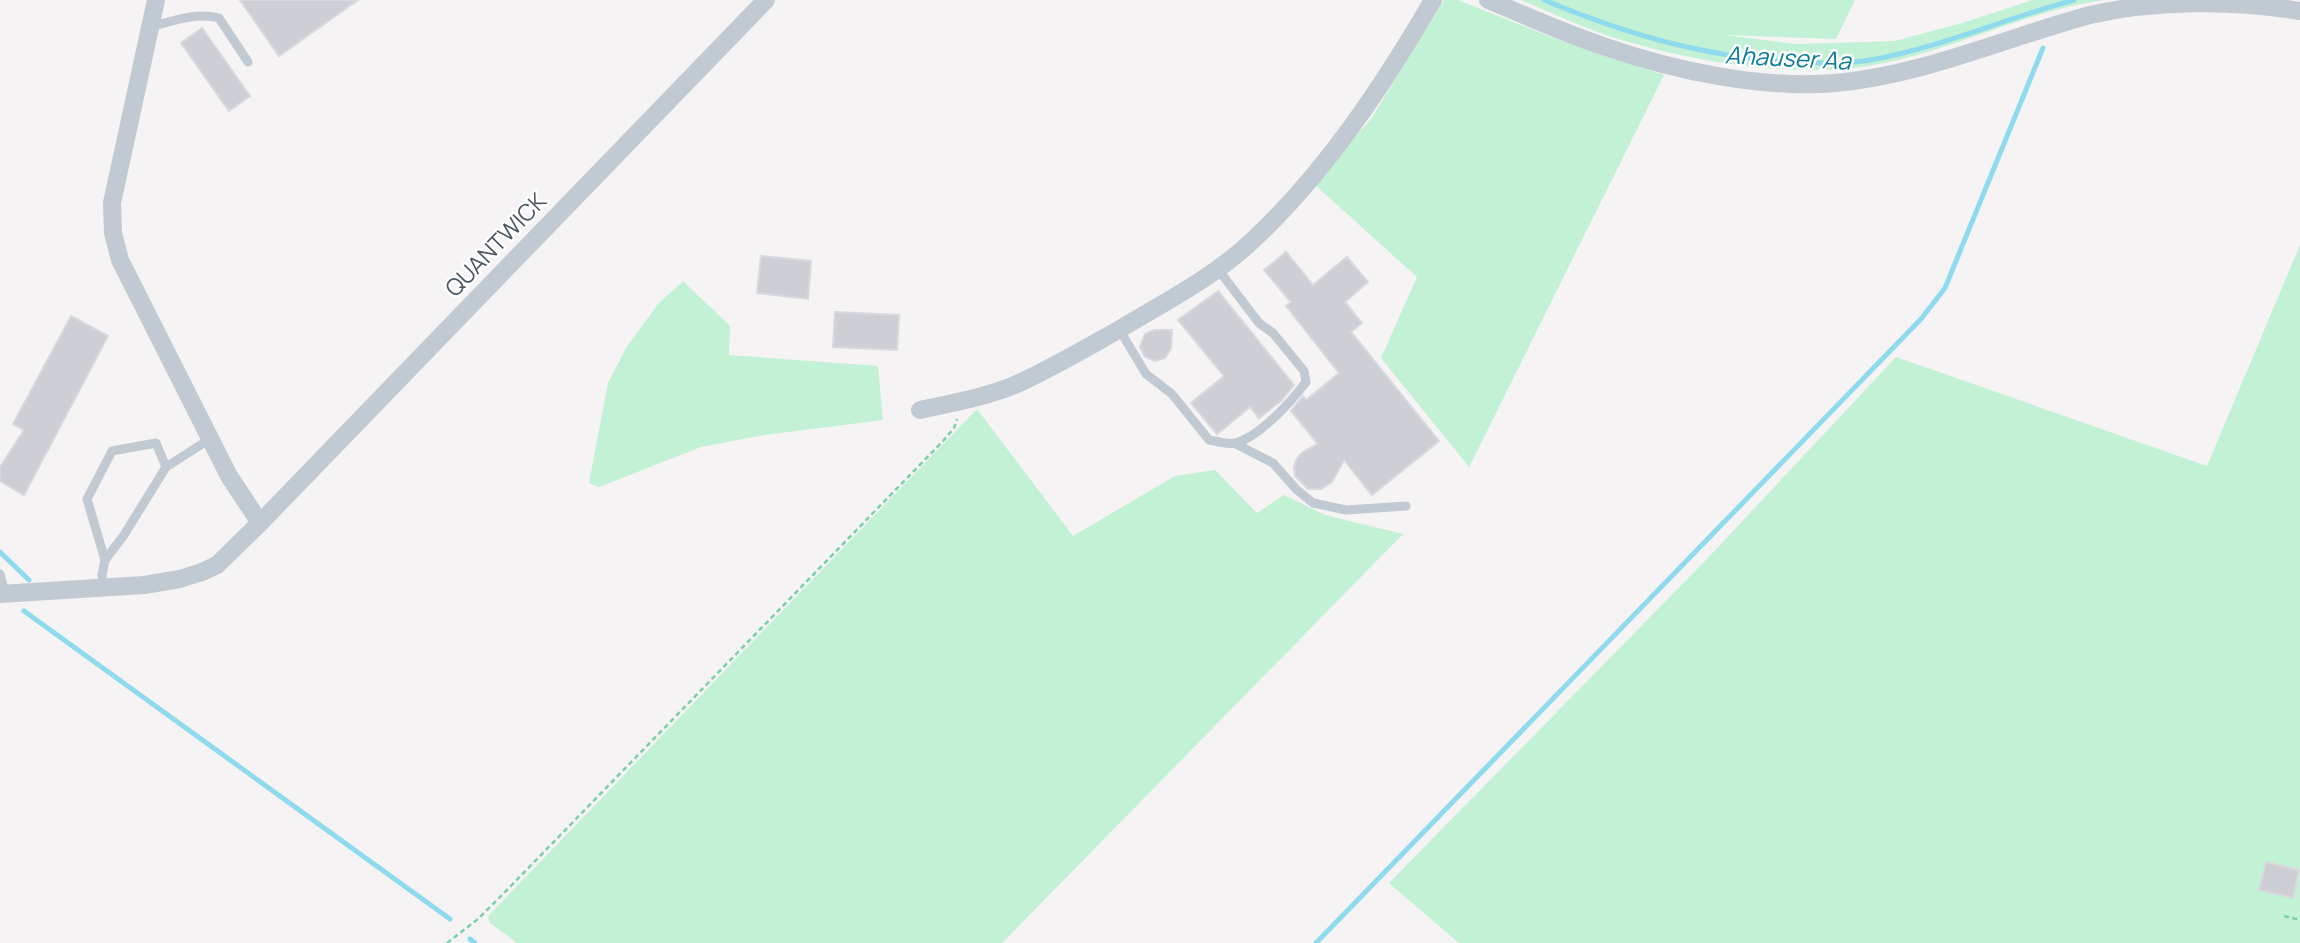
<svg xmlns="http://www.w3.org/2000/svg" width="2300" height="943" font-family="Manrope,sans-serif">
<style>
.green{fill:#c3f1d5}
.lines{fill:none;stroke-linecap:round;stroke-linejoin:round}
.stream{stroke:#90daee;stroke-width:5}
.building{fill:#cdcfd5;stroke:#d7d9de;stroke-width:2}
.path{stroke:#7ad0a6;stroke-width:2.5;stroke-dasharray:5 3.5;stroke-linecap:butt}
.service{stroke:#c1cad2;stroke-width:9}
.minor{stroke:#c1cad2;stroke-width:18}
.labels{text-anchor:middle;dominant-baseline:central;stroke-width:5;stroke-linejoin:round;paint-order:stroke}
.street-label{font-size:23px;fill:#4a5661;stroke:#fff}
.water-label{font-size:24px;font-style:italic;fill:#0c7c9b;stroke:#fff}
</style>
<rect width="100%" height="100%" fill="#f5f3f3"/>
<!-- green -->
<g class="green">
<path d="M1444 0H1458L1546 35 1664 75 1469 467 1381 358 1417 277 1314 184 1371 119Z"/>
<path d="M1521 0H1855L1836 39 1724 35 1797 44 1895 41 1962 23 2033 0H2105C2027 10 1956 50 1879 64 1798 80 1693 62 1615 38 1583 28 1552 13 1521 0Z"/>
<path d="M2300 245V943H1459L1389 883 1706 560 1896 357 2207 466Z"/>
<path d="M683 281 730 326 729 355 878 366 883 420 764 435 701 447 599 487 589 483 608 383 626 348 658 304Z"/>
<path d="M977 409 1073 536 1175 476 1215 470 1257 513 1284 495 1325 515 1403 534 1002 943H517L490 923 488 916Z"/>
</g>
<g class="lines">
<!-- stream -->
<g class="stream">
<path d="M1544 0C1625 34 1707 58 1796 62 1820 63 1846 64 1870 60 1939 48 2006 18 2074 0"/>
<path d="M0 552 29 580"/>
<path d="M24 611 450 919"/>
<path d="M470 939 475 943"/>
<path d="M1316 943 1921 319 1945 288 2043 48"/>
</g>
</g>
<!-- building -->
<g class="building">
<path d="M240 0H358L279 56Z"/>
<path d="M202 28 250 96 229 111 181 43Z"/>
<path d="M1286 252 1313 285 1347 257 1368 282 1345 302 1362 323 1351 332 1439 441 1372 495 1344 460 1332 482 1321 489H1308L1295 476 1294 467 1297 458 1303 452 1318 444 1291 411 1303 396 1306 400 1339 373 1286 306 1291 302 1264 270Z"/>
<path d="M761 256 811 261 808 299 757 293Z"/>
<path d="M1218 291 1294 385 1282 400 1259 418 1250 407 1217 434 1191 403 1224 376 1178 320Z"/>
<path d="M835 312 899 315 897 350 833 347Z"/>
<path d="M71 316 108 336 24 495 0 481V467L24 430 13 424Z"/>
<path d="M1172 330 1171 349 1165 358 1155 361 1145 357 1140 347 1145 334 1154 330Z"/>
<path d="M2266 862 2299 870 2293 898 2259 890Z"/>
</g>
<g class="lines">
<!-- path -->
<g class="path">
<path d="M2284 916 2300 920"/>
<path d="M447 943 478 919 507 890 943 441 954 428 957 419"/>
</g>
<!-- service -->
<g class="service">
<path d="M150 27C173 21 195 12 219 18L248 62"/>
<path d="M1119 329 1146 374 1172 394 1209 440C1217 441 1228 445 1236 443 1260 436 1291 402 1306 382L1304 371 1273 333 1259 323 1217 268"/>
<path d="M1234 443 1273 463 1296 489 1313 503 1346 510 1406 506"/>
<path d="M105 560 87 499 112 451 156 443 166 467"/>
<path d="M0 574 5 594"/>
<path d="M103 586 102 575 105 560 124 535 166 467 210 439"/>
</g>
<!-- minor -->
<g class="minor">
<path d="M156 0 112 203 113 233 120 260 229 476 260 523"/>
<path d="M1488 0C1527 16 1566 34 1606 47 1675 71 1762 89 1835 83 1923 75 2005 38 2090 15 2156 0 2234 0 2300 11"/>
<path d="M920 410C952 403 987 397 1017 384 1052 368 1086 348 1120 329 1165 302 1214 277 1252 241 1325 173 1383 86 1433 0"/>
<path d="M0 594 144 585 180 579 202 572 217 565 260 523 766 0"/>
</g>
</g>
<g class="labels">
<!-- street labels -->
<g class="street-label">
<text transform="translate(495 244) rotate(-46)">QUANTWICK</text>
</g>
<!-- water labels -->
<g class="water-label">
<text transform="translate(1788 57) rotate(3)">Ahauser Aa</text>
</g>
</g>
</svg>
